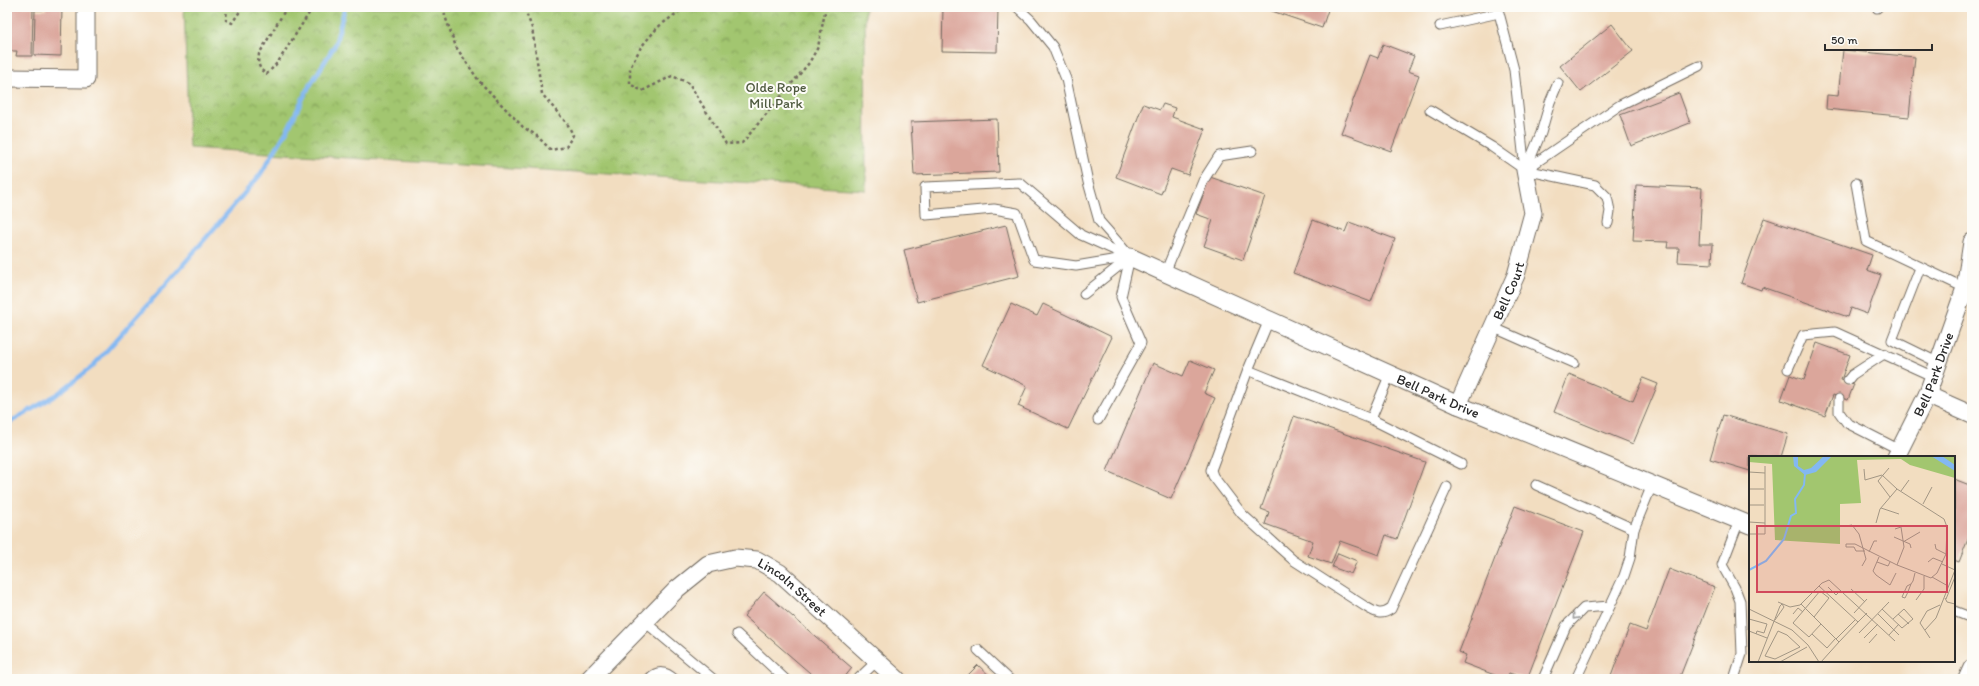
<svg xmlns="http://www.w3.org/2000/svg" width="1979" height="686" font-family="Itim,sans-serif">
<style>
.park{fill:url(#park-crowns);stroke:#66784d}
.lines{fill:none;stroke-linecap:round;stroke-linejoin:round}
.stream{stroke:#83b8f2;stroke-width:4.5}
.building{fill:#dba69b}
.service-casing{stroke:#71695f;stroke-width:11}
.minor-casing{stroke:#71695f;stroke-width:19}
.path{stroke:#71695f;stroke-width:2.5;stroke-dasharray:3 3;stroke-linecap:butt}
.service{stroke:#fff;stroke-width:9}
.minor{stroke:#fff;stroke-width:17}
.oneway{stroke:#a0a0a0}
.labels{text-anchor:middle;dominant-baseline:central;stroke-width:4;stroke-linejoin:round;paint-order:stroke}
.park-label{font-size:14px;fill:#4f5a3f;stroke:#fdfcf7}
.street-label{font-size:14px;fill:#2b2b2b;stroke:#fdfcf7}
.inset-river{fill:none;stroke:#83b8f2;stroke-width:2}
.inset-road{fill:none;stroke:#a29684;stroke-width:1}
.view{fill:#d1495b;fill-opacity:0.15;stroke:#d1495b;stroke-width:2}
.inset-edge{fill:none;stroke:#2b2b2b;stroke-width:2}
</style>
<defs>
<pattern id="park-crowns" width="20" height="18" patternUnits="userSpaceOnUse"><rect width="20" height="18" fill="#a2c66f"/><path d="M2 6a3 3 0 1 1 6 0M12 15a3 3 0 1 1 6 0" fill="none" stroke="#84a15b"/></pattern>
</defs>
<rect width="100%" height="100%" fill="#fdfcf7"/>
<filter id="ink" filterUnits="userSpaceOnUse"><feTurbulence type="fractalNoise" baseFrequency=".025" numOctaves="2"/><feDisplacementMap in="SourceGraphic" scale="8" xChannelSelector="R" yChannelSelector="G"/><feConvolveMatrix kernelMatrix="1 2 1 2 8 2 1 2 1" color-interpolation-filters="sRGB"/></filter>
<filter id="wash" filterUnits="userSpaceOnUse"><feTurbulence type="fractalNoise" baseFrequency=".012" numOctaves="4" result="noise"/><feDisplacementMap in="SourceGraphic" scale="16" xChannelSelector="R" yChannelSelector="G"/><feGaussianBlur stdDeviation="0.9" result="paint"/><feColorMatrix in="noise" values="0 0 0 0 0 0 0 0 0 0 0 0 0 0 0 0 0 1.4 0 .05"/><feComposite in="paint" operator="in"/></filter>
<g filter="url(#wash)">
<rect width="100%" height="100%" fill="#f2ddc0"/>
<!-- park -->
<path class="park" d="M184 7H865L866 190 189 148Z"/>
<g class="lines">
<!-- stream -->
<path class="stream" d="M7 424 56 395 92 367 175 274 260 175 288 129 306 92 335 45 345 7"/>
</g>
<g id="blocks">
<!-- building -->
<g class="building">
<path d="M7 7H33L32 56H16L17 51H7Z"/>
<path d="M46 7H62L61 56 34 55 35 10H46Z"/>
<path d="M943 7H998L997 52 942 51Z"/>
<path d="M1260 7H1329L1322 28Z"/>
<path d="M1612 24 1633 51 1581 92 1560 66Z"/>
<path d="M1383 44 1414 56 1408 71 1419 75 1391 151 1341 133 1370 55 1378 58Z"/>
<path d="M1843 50 1915 57 1909 117 1826 109 1827 95 1838 96Z"/>
<path d="M1679 93 1690 123 1631 146 1620 115Z"/>
<path d="M1143 104 1160 110 1163 104 1175 108 1172 117 1205 129 1188 175 1171 169 1161 194 1116 177Z"/>
<path d="M997 119 999 172 914 175 911 122Z"/>
<path d="M1210 177 1265 196 1243 260 1204 246 1213 220 1196 214Z"/>
<path d="M1636 185 1702 188 1699 244H1713L1712 264 1678 262 1679 248H1667L1668 242 1633 241Z"/>
<path d="M1764 218 1872 255 1867 270 1881 275 1867 314 1851 308 1848 317 1762 287 1761 290 1741 283Z"/>
<path d="M1313 220 1345 232 1349 222 1395 239 1371 302 1293 273Z"/>
<path d="M1006 225 1019 276 917 302 904 250Z"/>
<path d="M1011 304 1037 316 1043 304 1112 337 1068 429 1018 406 1027 386 983 365Z"/>
<path d="M1817 343 1850 355 1841 380 1854 384 1848 400 1833 395 1825 416 1781 400 1790 375 1804 380Z"/>
<path d="M1190 360 1214 370 1204 393 1215 398 1171 499 1107 471 1153 363 1183 376Z"/>
<path d="M1569 374 1633 401 1643 378 1658 384 1633 444 1554 412Z"/>
<path d="M1723 415 1788 434 1781 457H1750V471L1710 459Z"/>
<path d="M1294 416 1425 462 1397 539 1386 535 1379 555 1340 541 1331 564 1308 556 1313 541 1265 524 1269 512 1261 509Z"/>
<path d="M1954 479 1972 486V529L1959 562 1954 560Z"/>
<path d="M1515 506 1584 532 1527 679 1509 673 1507 679H1505L1463 663 1466 655 1459 652Z"/>
<path d="M1338 553 1357 561 1351 574 1332 567Z"/>
<path d="M1669 569 1715 587 1679 679H1610L1630 625 1646 631Z"/>
<path d="M764 592 852 668 843 679H817L744 616Z"/>
<path d="M978 665 993 679H964Z"/>
</g>
</g>
</g>
<g filter="url(#ink)">
<use href="#blocks" fill-opacity="0" stroke="#71695f" stroke-width="1"/>
<g class="lines">
<!-- service casing -->
<g class="service-casing">
<g id="service">
<path d="M1017 7 1031 20 1053 47 1066 79 1088 182 1099 221 1128 254"/>
<path d="M1877 8 1878 7"/>
<path d="M1440 26 1499 13 1514 70 1525 170"/>
<path d="M1430 110 1492 147 1525 170 1595 185 1607 197 1610 211 1608 223"/>
<path d="M1526 169 1541 133 1550 102 1558 83"/>
<path d="M1525 170 1620 105 1699 66"/>
<path d="M1020 183 1081 235 1130 257 1076 266 1034 260 1017 213 994 209 926 215 925 187Z"/>
<path d="M1856 183 1866 241 1965 288"/>
<path d="M1920 268 1892 340 1939 363"/>
<path d="M1165 273 1203 181 1219 156 1252 151"/>
<path d="M1084 294 1129 258"/>
<path d="M1269 320 1248 370 1211 470 1213 476 1242 514 1293 560 1366 607C1376 613 1381 616 1391 609L1447 487"/>
<path d="M1492 327 1574 363"/>
<path d="M1788 369 1803 335 1835 332 1934 377"/>
<path d="M1248 370 1371 419 1390 374"/>
<path d="M1848 380 1852 375 1884 354"/>
<path d="M1839 399V412L1847 423 1900 450"/>
<path d="M1371 419 1461 464"/>
<path d="M1098 420 1141 343 1121 297 1130 257"/>
<path d="M1536 485 1634 529"/>
<path d="M1954 611 1972 618"/>
<path d="M645 622 713 679"/>
<path d="M737 634 785 679"/>
<path d="M978 650 1009 679"/>
<path d="M649 679C657 670 666 671 674 679"/>
<path d="M858 679 877 661"/>
<path d="M1543 679 1566 626 1584 608 1610 606"/>
<path d="M1576 679 1624 576 1630 558 1634 529 1652 485"/>
<path d="M1734 679 1742 654 1740 601 1735 588 1722 565 1739 521"/>
</g>
</g>
<!-- minor casing -->
<g class="minor-casing">
<g id="minor">
<path d="M7 78 86 79V7"/>
<path id="s1" d="M1130 257 1458 405 1750 525"/>
<path d="M1927 395 1972 415"/>
<path id="s2" d="M1458 405 1516 275 1533 213 1525 170"/>
<path id="s3" d="M1896 457 1927 395 1965 288 1972 242"/>
<path id="s4" d="M589 679 677 589 708 564 735 558 757 560 780 573 897 679"/>
<path d="M1967 679 1972 668"/>
</g>
</g>
<!-- path -->
<g class="path">
<path d="M227 7 226 20 232 23 243 7"/>
<path d="M287 7 259 54 258 63 261 70 267 74 278 62 313 7"/>
<path d="M444 7 445 16 456 47 479 81 523 127 536 135 551 150 566 147 573 135 568 125 542 94 532 28 524 7"/>
<path d="M685 7 658 27 641 47 630 68V84L642 91 672 76 689 83 726 144 742 143 809 63 818 47 826 7"/>
</g>
<!-- service -->
<use href="#service" class="service"/>
<!-- minor -->
<use href="#minor" class="minor"/>
</g>
<!-- one-way arrows -->
<defs><path id="oneway-chevron" d="M-2-3.5L2.5 0L-2 3.5" fill="none" stroke-width="1.6" stroke-linecap="round" stroke-linejoin="round"/></defs>
<use class="oneway" href="#oneway-chevron" transform="translate(1575 617) rotate(132)"/>
</g>
<g class="labels">
<!-- park labels -->
<g class="park-label">
<text x="776" y="87">Olde Rope<tspan x="776" dy="16">Mill Park</tspan></text>
</g>
<!-- street labels -->
<g class="street-label">
<text stroke="none"><textPath href="#s2" startOffset="125">Bell Court</textPath></text>
<text stroke="none"><textPath href="#s3" startOffset="91">Bell Park Drive</textPath></text>
<text stroke="none"><textPath href="#s1" startOffset="338">Bell Park Drive</textPath></text>
<text stroke="none"><textPath href="#s4" startOffset="260">Lincoln Street</textPath></text>
</g>
</g>
<!-- overview -->
<g transform="translate(1749 456)">
<rect width="206" height="206" fill="#f2ddc0"/>
<path d="M0 0H206V22L161 9 152 3 108 4 112 47 91 48V88L26 84 23 8 0 6Z" fill="#a2c66f"/>
<path d="M44 0H49V10L55 14 62 12 75 0H83L67 16 56 19 45 10ZM182 0H193L206 9V15Z" fill="#83b8f2"/>
<path class="inset-river" d="M0 114 17 105 35 83 42 60 47 57 46 43 55 29 56 18"/>
<path class="inset-road" d="M140 12 129 25 141 41M115 13 116 24 133 19M0 16 16 17M0 33H15M152 35 160 24M174 48 183 31M0 49H15M132 52 150 58M0 66 16 67M127 67 131 53 148 33M97 70 103 69 110 78 117 103 113 110M146 73 152 71 155 91 148 109M0 78H16V10M145 81 161 88 162 92M154 86 171 76M186 88 187 93 197 98M116 95H107L105 91H97V88H106L148 109 182 122 188 117 197 98 198 71 195 63 148 33 133 19M120 96 125 85H128M130 101 124 115 127 119 141 129 147 117M128 106 139 110 141 106M179 106 184 102 194 106M193 108 206 114M183 121 199 130M162 128 158 130 153 141 156 142 158 138 162 128 164 125 166 117M70 130 109 166 90 186M79 131 87 139 92 134M102 133 116 146M196 142 198 146 206 148M197 143 206 121M167 144 175 133V120M29 146 41 151 51 149 73 127 80 124 146 185M52 148 90 186 72 206M0 153 43 174 59 189 70 206M133 153 153 172 164 163 155 153 144 163M105 157 118 143M44 158 49 152 54 156M129 158 150 179M149 158 160 168M65 161 80 142 71 135 44 167 60 181 72 168M0 163 18 168 15 177 8 175 7 178M109 166 118 157M176 174 187 162 206 114M0 175 18 182M29 175 38 179 51 191 26 203 16 200ZM110 177 140 146M63 178 78 192 86 183M140 179 150 168M115 182 129 168M181 182 171 167 178 155 191 149M87 183 106 164M120 187 128 178M9 206 31 150 33 148 35 151 26 164M31 206 58 191"/>
<path class="view" d="M8 70H198V136H8Z"/>
<rect width="206" height="206" class="inset-edge"/>
</g>
<!-- margin -->
<rect width="1979" height="686" fill="none" stroke="#fdfcf7" stroke-width="24"/>
<!-- scale -->
<path d="M1825 44v6h107v-6" fill="none" stroke="#2b2b2b" stroke-width="2"/>
<text x="1831" y="44" font-size="12" fill="#2b2b2b" stroke="#fdfcf7" stroke-width="3" paint-order="stroke">50 m</text>
</svg>
